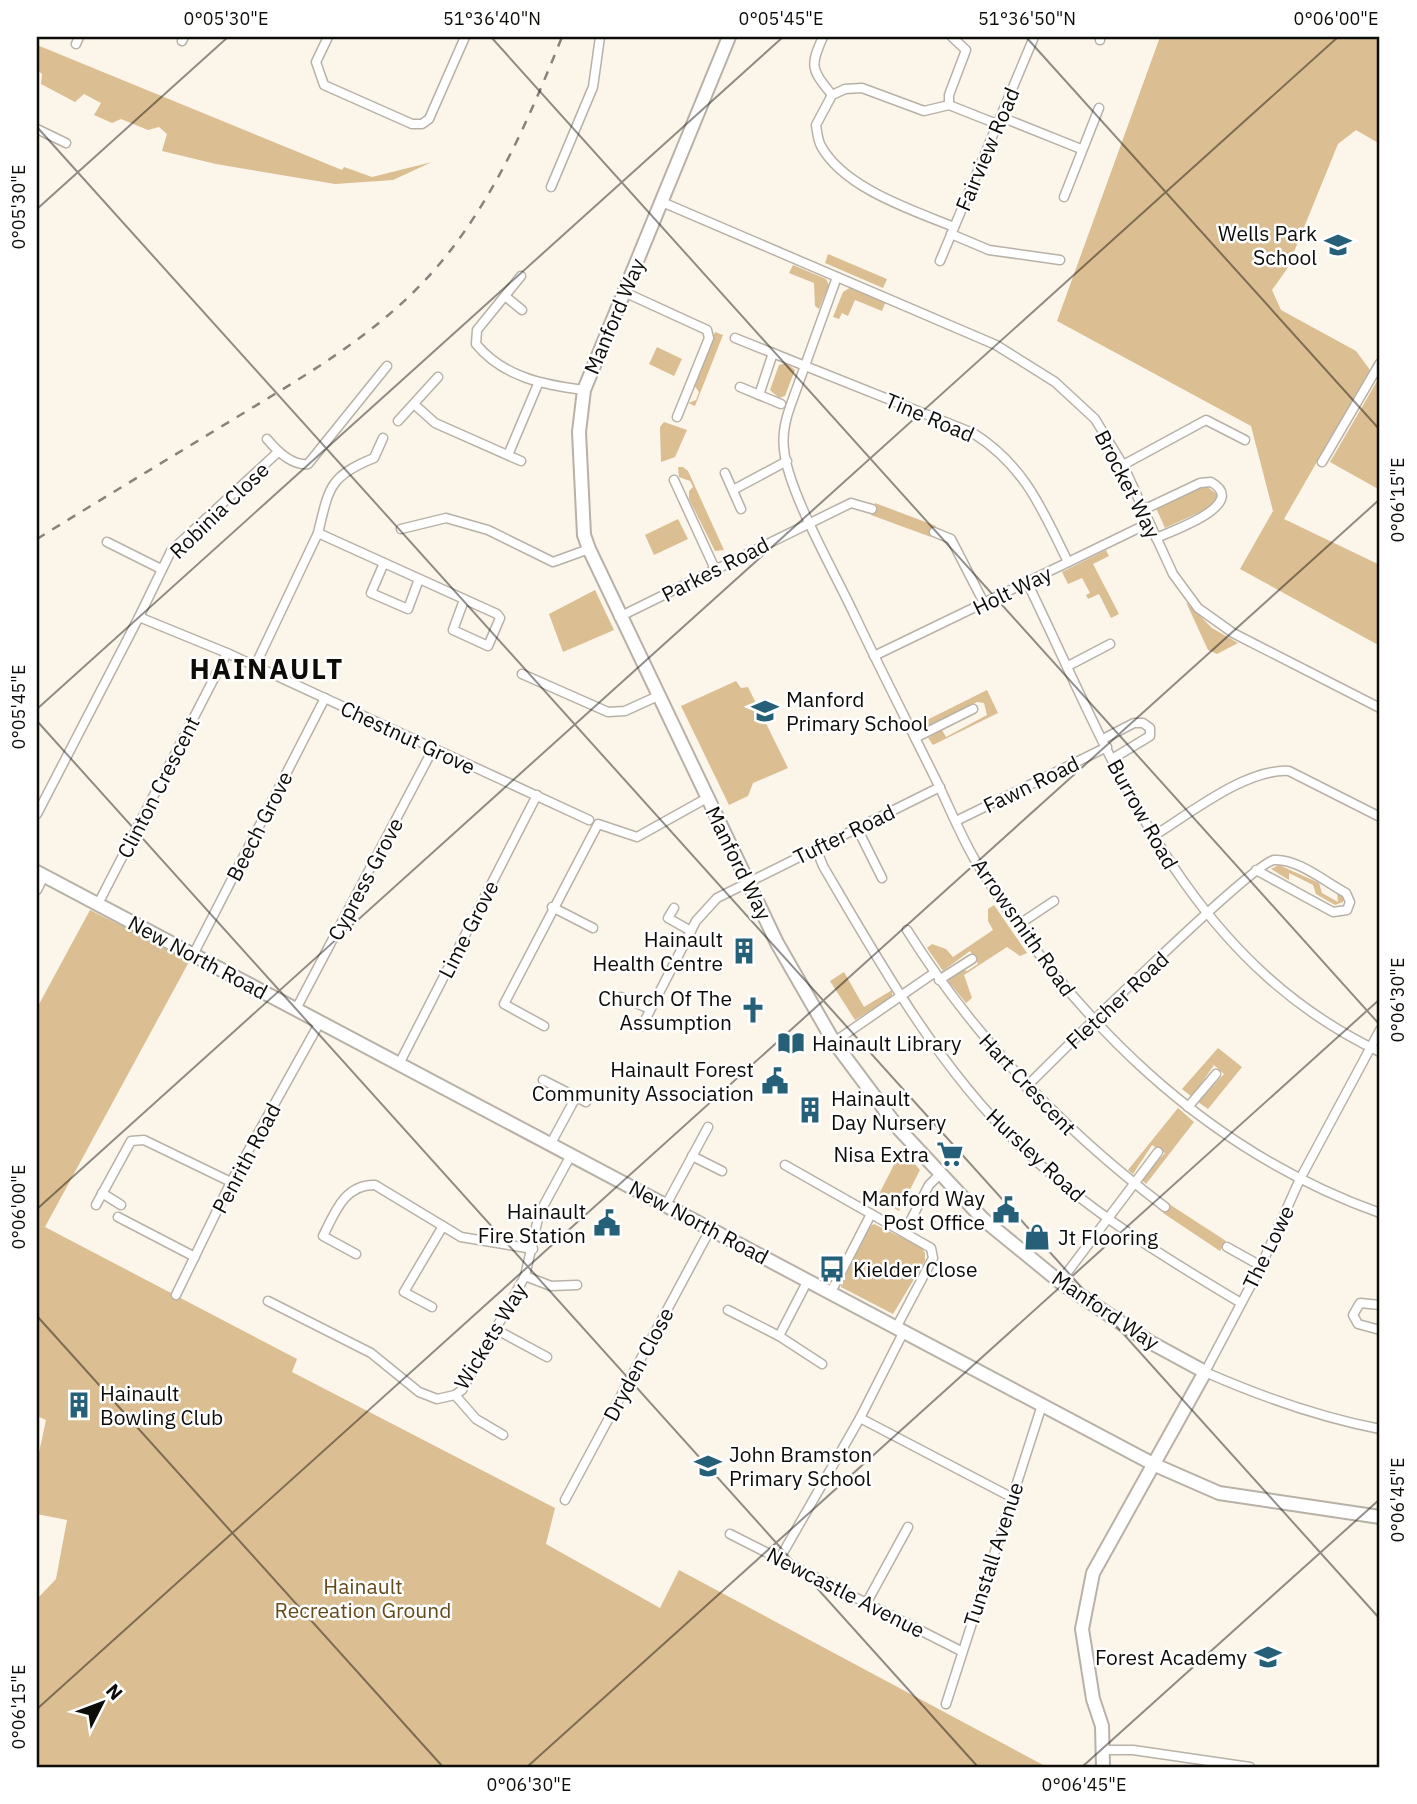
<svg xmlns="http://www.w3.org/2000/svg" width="1417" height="1804" font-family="'IBM Plex Sans',sans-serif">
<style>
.green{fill:#dbbe91}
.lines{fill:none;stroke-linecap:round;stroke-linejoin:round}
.street-casing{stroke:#b8b1a7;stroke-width:11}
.secondary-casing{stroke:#b8b1a7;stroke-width:16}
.street{stroke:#fff;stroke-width:8}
.secondary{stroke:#fff;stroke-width:12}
.rail{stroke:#87827b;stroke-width:2.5;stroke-dasharray:9 9;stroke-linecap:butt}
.ticks{fill:none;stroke:#0e0c08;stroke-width:2;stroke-opacity:0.45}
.labels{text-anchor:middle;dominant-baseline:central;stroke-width:5;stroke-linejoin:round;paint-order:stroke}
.street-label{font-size:21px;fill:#0e0c08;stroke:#fff}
.poi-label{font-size:21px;fill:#0e0c08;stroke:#fff;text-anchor:end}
.park-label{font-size:21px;fill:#654a19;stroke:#fff}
.district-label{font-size:28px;font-weight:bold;letter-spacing:2px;fill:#0e0c08;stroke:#fff}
.neatline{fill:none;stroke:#0e0c08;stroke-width:2.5}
.ticks-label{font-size:18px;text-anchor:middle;fill:#0e0c08}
</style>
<rect width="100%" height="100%" fill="#fcf5ea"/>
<!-- green -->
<g class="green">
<path d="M1160 37H1380V144L1356 130 1338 144 1287 269 1272 290 1281 310 1356 351 1370 370 1284 519 1380 565V646L1240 569 1273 511 1251 426 1057 321Z"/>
<path d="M37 45 342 170 344 167 372 177 432 162 393 180 335 184 216 164 162 151 167 134 159 127 148 130 121 119 112 123 94 115 101 103 84 94 75 102 41 84 42 74 37 70Z"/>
<path d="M828 254 887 279 883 288 825 263Z"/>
<path d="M793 265 826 279 829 285 819 309 815 306 814 283 789 273Z"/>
<path d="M851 287 886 301 882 311 855 300 848 316 842 313 839 319 833 317 843 292Z"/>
<path d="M715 332 723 335 695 406 688 403 696 400 699 392 694 385Z"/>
<path d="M657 347 682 359 674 376 649 364Z"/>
<path d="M786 363 795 370 785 396 779 398 770 390 779 365Z"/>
<path d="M1380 376V490L1330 462Z"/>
<path d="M664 422 687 430 675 457 661 462 660 427Z"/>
<path d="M678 467H683L688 471 724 550 715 551 689 499V491L693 487 690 481 679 477Z"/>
<path d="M1206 486 1218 495 1211 507 1165 528 1156 508Z"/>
<path d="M875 503 936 526 931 537 871 515Z"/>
<path d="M678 519 688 539 654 555 645 535Z"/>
<path d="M1106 550 1109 556 1093 564 1119 614 1111 618 1099 594 1088 599 1086 595 1090 593 1082 578 1068 584 1062 572Z"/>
<path d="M595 590 614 630 563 652 549 614Z"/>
<path d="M1186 602 1212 628 1238 643 1217 654 1208 650Z"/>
<path d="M736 681 741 688 748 687 788 768 753 783 748 796 729 805 681 706Z"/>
<path d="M987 690 998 713 933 745 928 738 942 730 946 737 987 715 984 703 977 702 926 730 921 723Z"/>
<path d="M1279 865 1319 883 1322 893 1338 902 1337 893 1343 896V902L1335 905 1316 894 1313 885 1289 873V880L1271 869Z"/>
<path d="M994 905 1027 953 1020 956 1007 947 964 975 972 998 966 1003 948 981 961 969 967 971 978 964 970 951 943 971 927 948 932 944 946 949 953 957 993 930 988 921V909Z"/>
<path d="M90 910 190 960 45 1227 297 1359 292 1372 555 1508 546 1544 660 1608 679 1570 1047 1767H37V1599L56 1579 67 1520 37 1514V1462L46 1420 39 1417 37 1428V1008Z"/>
<path d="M844 972 864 1007 892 990V997L855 1020 830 981Z"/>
<path d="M1218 1048 1242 1067 1208 1109 1198 1102 1224 1074 1214 1065 1192 1097 1182 1089Z"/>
<path d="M1178 1108 1194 1122 1146 1184 1141 1179 1165 1153 1152 1145 1133 1174 1128 1170Z"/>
<path d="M902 1149 920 1170 899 1211 877 1198Z"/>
<path d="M1169 1204 1226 1241 1220 1251 1163 1213Z"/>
<path d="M874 1224 921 1247 925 1253V1261L893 1314 841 1287V1278L869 1227Z"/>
</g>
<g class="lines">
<!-- street casing -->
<g class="street-casing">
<g id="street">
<path d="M328 37 316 62 324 85 412 124H422L429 119 465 37"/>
<path d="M823 37C809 67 812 70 832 95"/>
<path d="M1100 40V37"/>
<path d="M182 41 184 37"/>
<path d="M76 44 79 37"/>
<path d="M949 105V95L966 50 952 37"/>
<path d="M1001 117 1081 149"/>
<path d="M37 129 66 143"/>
<path d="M551 187 593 87 600 37"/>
<path d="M1064 197 1099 108"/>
<path d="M662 202 996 345 1055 382 1095 419 1123 465 1173 574 1198 608 1233 633 1380 708"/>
<path d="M954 227C912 210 844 188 821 146 818 141 817 132 816 125L832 95 845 89 862 88 924 111 949 105 997 124"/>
<path d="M951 234 989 250 1060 260"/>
<path d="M940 261 1034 37"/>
<path d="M521 276 477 330 476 344C503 377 544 385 584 390"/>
<path d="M837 277 790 407C785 421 782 434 784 449 787 490 835 573 854 614 881 671 910 727 938 784 950 809 961 836 975 860 1071 1018 1203 1150 1380 1213"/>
<path d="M624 292 707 330 709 338 677 417"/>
<path d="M505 296 522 310"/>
<path d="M735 338 973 433C1025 466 1042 509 1068 562"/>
<path d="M740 387 781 404"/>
<path d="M759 395 773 353"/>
<path d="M415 405 435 423 521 461"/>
<path d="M398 421 438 377"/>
<path d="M267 439C277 451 292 466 308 464L387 366"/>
<path d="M508 455 538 384"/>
<path d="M1322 462 1380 363"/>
<path d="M1123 465 1206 420 1245 440"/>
<path d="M725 473 741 509"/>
<path d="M674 480 715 569"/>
<path d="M733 490 787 461"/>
<path d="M1143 510 1200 483 1211 482C1250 504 1172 531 1156 538"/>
<path d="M401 529 446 518 488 530 553 562 589 549"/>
<path d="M934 532 951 539 984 603"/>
<path d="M318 533C329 488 329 476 374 458L383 438"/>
<path d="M107 542 161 569"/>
<path d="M384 563 371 593 408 609 419 579"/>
<path d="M1027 582C1116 766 1183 958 1380 1052"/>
<path d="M139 617 171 551 278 452"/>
<path d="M619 617 851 503 872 509"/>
<path d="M227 653 589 820"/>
<path d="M874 656 1149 523"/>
<path d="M255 666 318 533C378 560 437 587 497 614L500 618 488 646 453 630 464 600"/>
<path d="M1068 666 1110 644"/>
<path d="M522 674 608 712 625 711 658 696"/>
<path d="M915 738 973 709"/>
<path d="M1103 739 1134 723H1143L1150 728V736L1112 759"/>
<path d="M37 814 139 617 227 653 98 904"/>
<path d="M956 821 1107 747"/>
<path d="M857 828 882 878"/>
<path d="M1152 837C1188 815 1246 768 1289 771L1380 817"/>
<path d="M816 848 823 866C880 963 936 1064 1017 1143 1083 1208 1162 1256 1241 1303"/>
<path d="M37 890 44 876"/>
<path d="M552 907 593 928"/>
<path d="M674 908 668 918 691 931"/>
<path d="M1018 925 1054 901"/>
<path d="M907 930C976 1040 1062 1129 1165 1207"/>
<path d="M193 955 325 698"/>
<path d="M939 980 972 959"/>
<path d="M621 997 650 1009"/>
<path d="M296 1009 433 749"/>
<path d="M544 1026 504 1004 598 824 637 837 707 798"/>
<path d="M642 1026 696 921 717 898 940 787"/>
<path d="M1380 1030 1300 1179 1261 1266 1205 1372C1262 1397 1318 1417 1380 1429"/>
<path d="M834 1042 934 973"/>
<path d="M399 1064 537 795"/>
<path d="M543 1080 586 1102"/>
<path d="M1026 1087C1056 1057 1252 863 1274 860 1297 858 1327 883 1346 893L1350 902 1347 910 1333 912 1256 870"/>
<path d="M1188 1107 1216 1074"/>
<path d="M550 1145 576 1097"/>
<path d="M692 1156 722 1171"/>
<path d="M785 1165 931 1248 933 1258 897 1326"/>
<path d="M102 1193 121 1205"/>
<path d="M96 1205 131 1141 144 1140 231 1182"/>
<path d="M666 1205 708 1127"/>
<path d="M118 1217 195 1257"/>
<path d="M905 1231 929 1185 939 1175"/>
<path d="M1227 1247 1261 1266"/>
<path d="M356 1254 323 1236C335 1212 345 1184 375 1185L461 1237 533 1249"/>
<path d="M525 1276 551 1286 577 1285"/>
<path d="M1060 1282 1158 1152"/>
<path d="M831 1292 871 1214"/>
<path d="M176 1295 231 1182 320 1022"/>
<path d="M268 1301 371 1353 419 1392 437 1399 455 1395 462 1390 525 1276 539 1214 571 1155"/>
<path d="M1380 1305 1360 1303 1353 1315 1358 1324 1380 1330"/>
<path d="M432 1307 404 1292 443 1226"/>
<path d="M728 1310 779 1336 822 1364"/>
<path d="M495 1329 547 1357"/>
<path d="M779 1336 808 1280"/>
<path d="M455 1395 476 1419 503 1435"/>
<path d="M860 1418 1011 1497"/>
<path d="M565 1500 711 1228"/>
<path d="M730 1534 961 1651"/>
<path d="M780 1558 860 1418 904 1331"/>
<path d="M867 1602 908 1527"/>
<path d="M946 1704 1042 1405"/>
<path d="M1105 1750H1133L1250 1767"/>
</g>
</g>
<!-- secondary casing -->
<g class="secondary-casing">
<g id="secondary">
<path d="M729 37 584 390 579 432 584 535 589 549 777 943 834 1042 899 1129 983 1219 1060 1282 1148 1341 1205 1372 1093 1573 1082 1629 1093 1699 1102 1726 1103 1767"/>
<path d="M37 872 1155 1465 1219 1493 1380 1517"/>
</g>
</g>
<!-- street -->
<use href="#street" class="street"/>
<!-- secondary -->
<use href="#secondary" class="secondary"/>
<!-- rail -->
<path class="rail" d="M37 539C103 498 170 458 237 417 311 372 386 329 442 261 497 194 530 116 562 37"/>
</g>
<!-- ticks -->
<path class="ticks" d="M491 37 1380 1025M1026 37 1380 430M37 127 1380 1619M37 209 228 37M37 709 783 37M37 721 978 1767M37 1209 1338 37M37 1316 443 1767M37 1709 1380 499M527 1767 1380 999M1082 1767 1380 1499"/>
<!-- icons -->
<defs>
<g id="school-bare" transform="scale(2.1)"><path d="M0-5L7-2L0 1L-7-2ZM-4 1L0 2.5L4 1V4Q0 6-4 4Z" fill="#255f78" stroke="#fff" stroke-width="2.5" paint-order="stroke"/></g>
<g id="building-bare" transform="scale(2.1)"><path d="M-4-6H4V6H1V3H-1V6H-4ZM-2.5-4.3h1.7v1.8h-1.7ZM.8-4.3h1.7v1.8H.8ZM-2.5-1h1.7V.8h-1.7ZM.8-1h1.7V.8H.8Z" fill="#255f78" stroke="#fff" stroke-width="2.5" paint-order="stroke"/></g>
<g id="church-bare" transform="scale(2.1)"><path d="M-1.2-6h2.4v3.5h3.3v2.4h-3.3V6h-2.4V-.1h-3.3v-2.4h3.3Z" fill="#255f78" stroke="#fff" stroke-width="2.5" paint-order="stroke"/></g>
<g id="library-bare" transform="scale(2.1)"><path d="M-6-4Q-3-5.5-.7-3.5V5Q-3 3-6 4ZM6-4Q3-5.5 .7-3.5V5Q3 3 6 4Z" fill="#255f78" stroke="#fff" stroke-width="2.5" paint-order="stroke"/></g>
<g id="civic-bare" transform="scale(2.1)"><path d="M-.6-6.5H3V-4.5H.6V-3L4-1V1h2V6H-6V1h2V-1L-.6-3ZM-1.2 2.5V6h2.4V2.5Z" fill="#255f78" stroke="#fff" stroke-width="2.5" paint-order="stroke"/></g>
<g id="supermarket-bare" transform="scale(2.1)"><path d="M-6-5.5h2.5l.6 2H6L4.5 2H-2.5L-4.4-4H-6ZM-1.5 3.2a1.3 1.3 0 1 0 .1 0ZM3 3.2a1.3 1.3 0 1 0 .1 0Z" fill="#255f78" stroke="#fff" stroke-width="2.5" paint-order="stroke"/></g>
<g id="shop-bare" transform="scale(2.1)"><path d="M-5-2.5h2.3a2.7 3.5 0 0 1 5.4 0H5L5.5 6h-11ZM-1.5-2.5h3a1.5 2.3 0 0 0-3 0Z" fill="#255f78" stroke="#fff" stroke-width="2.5" paint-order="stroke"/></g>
<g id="bus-bare" transform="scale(2.1)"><path d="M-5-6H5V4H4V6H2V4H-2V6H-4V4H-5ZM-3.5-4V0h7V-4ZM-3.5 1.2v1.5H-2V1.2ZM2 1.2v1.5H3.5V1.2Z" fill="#255f78" stroke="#fff" stroke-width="2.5" paint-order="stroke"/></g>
</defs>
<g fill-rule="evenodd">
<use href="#school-bare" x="1338" y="245"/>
<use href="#school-bare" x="765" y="711"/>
<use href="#building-bare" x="744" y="951"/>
<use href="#church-bare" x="753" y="1010"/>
<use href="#library-bare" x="791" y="1043"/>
<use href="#civic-bare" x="775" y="1081"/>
<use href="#building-bare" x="810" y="1110"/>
<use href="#supermarket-bare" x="950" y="1154"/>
<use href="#civic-bare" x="1006" y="1210"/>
<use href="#civic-bare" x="607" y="1223"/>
<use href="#shop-bare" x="1037" y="1237"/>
<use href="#bus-bare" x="832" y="1269"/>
<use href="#building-bare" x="79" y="1405"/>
<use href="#school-bare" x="708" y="1466"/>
<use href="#school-bare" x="1268" y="1657"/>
</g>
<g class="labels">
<!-- street labels -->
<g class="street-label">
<text transform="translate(987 149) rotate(-67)">Fairview Road</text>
<text transform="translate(614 316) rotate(-67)">Manford Way</text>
<text transform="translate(930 417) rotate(23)">Tine Road</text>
<text transform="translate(1128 484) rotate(63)">Brocket Way</text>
<text transform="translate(219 510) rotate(-44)">Robinia Close</text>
<text transform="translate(715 569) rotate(-27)">Parkes Road</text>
<text transform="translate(1012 590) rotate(-26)">Holt Way</text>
<text transform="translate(408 737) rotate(25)">Chestnut Grove</text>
<text transform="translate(1031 784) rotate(-26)">Fawn Road</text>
<text transform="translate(158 787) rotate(-63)">Clinton Crescent</text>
<text transform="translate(1143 814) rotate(61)">Burrow Road</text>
<text transform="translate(259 826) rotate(-63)">Beech Grove</text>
<text transform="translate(844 834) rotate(-26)">Tufter Road</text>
<text transform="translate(739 863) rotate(64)">Manford Way</text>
<text transform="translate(365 879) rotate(-62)">Cypress Grove</text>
<text transform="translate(1024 927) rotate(55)">Arrowsmith Road</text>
<text transform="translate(468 929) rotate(-63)">Lime Grove</text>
<text transform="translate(198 957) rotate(28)">New North Road</text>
<text transform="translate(1117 1000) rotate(-43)">Fletcher Road</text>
<text transform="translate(1028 1084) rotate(47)">Hart Crescent</text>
<text transform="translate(1036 1155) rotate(43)">Hursley Road</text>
<text transform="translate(246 1158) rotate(-62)">Penrith Road</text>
<text transform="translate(699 1222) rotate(28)">New North Road</text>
<text transform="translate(1268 1247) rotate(-64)">The Lowe</text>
<text transform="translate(1106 1310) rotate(34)">Manford Way</text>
<text transform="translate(490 1336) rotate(-59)">Wickets Way</text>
<text transform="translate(638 1364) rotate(-62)">Dryden Close</text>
<text transform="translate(993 1554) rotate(-72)">Tunstall Avenue</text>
<text transform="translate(846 1592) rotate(27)">Newcastle Avenue</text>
</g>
<!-- poi labels -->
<g class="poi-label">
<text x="1317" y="233">Wells Park<tspan x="1317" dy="24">School</tspan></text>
<text x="786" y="699" text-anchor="start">Manford<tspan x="786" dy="24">Primary School</tspan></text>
<text x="723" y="939">Hainault<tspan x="723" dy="24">Health Centre</tspan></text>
<text x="732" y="998">Church Of The<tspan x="732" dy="24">Assumption</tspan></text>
<text x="812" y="1043" text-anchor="start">Hainault Library</text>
<text x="754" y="1069">Hainault Forest<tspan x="754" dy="24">Community Association</tspan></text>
<text x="831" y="1098" text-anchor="start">Hainault<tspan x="831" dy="24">Day Nursery</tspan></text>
<text x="929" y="1154">Nisa Extra</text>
<text x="985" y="1198">Manford Way<tspan x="985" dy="24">Post Office</tspan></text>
<text x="586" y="1211">Hainault<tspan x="586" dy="24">Fire Station</tspan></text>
<text x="1058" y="1237" text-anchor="start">Jt Flooring</text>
<text x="853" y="1269" text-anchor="start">Kielder Close</text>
<text x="100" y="1393" text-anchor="start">Hainault<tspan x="100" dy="24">Bowling Club</tspan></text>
<text x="729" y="1454" text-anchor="start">John Bramston<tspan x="729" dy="24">Primary School</tspan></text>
<text x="1247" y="1657">Forest Academy</text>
</g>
<!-- park labels -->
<g class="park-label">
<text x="363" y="1586">Hainault<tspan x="363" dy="24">Recreation Ground</tspan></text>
</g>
<!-- district labels -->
<g class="district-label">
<text x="267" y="668">HAINAULT</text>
</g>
</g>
<!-- border -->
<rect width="1417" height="1804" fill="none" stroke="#ffffff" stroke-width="77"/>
<!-- north arrow -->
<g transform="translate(102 1703) rotate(48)" stroke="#ffffff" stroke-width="5" paint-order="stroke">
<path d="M0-5L12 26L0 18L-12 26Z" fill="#0e0c08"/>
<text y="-10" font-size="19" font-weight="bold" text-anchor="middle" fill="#0e0c08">N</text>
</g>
<rect x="38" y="38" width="1340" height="1728" class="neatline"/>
<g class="ticks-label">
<text x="226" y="25">0°05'30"E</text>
<text x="492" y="25">51°36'40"N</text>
<text x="781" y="25">0°05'45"E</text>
<text x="1027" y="25">51°36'50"N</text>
<text x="1336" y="25">0°06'00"E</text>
<text transform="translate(19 207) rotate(-90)" y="6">0°05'30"E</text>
<text transform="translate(1398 500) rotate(-90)" y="6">0°06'15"E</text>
<text transform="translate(19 707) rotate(-90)" y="6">0°05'45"E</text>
<text transform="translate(1398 1000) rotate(-90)" y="6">0°06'30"E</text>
<text transform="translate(19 1207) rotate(-90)" y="6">0°06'00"E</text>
<text transform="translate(1398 1500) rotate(-90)" y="6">0°06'45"E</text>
<text transform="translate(19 1707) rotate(-90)" y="6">0°06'15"E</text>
<text x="529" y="1791">0°06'30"E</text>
<text x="1084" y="1791">0°06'45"E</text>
</g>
</svg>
